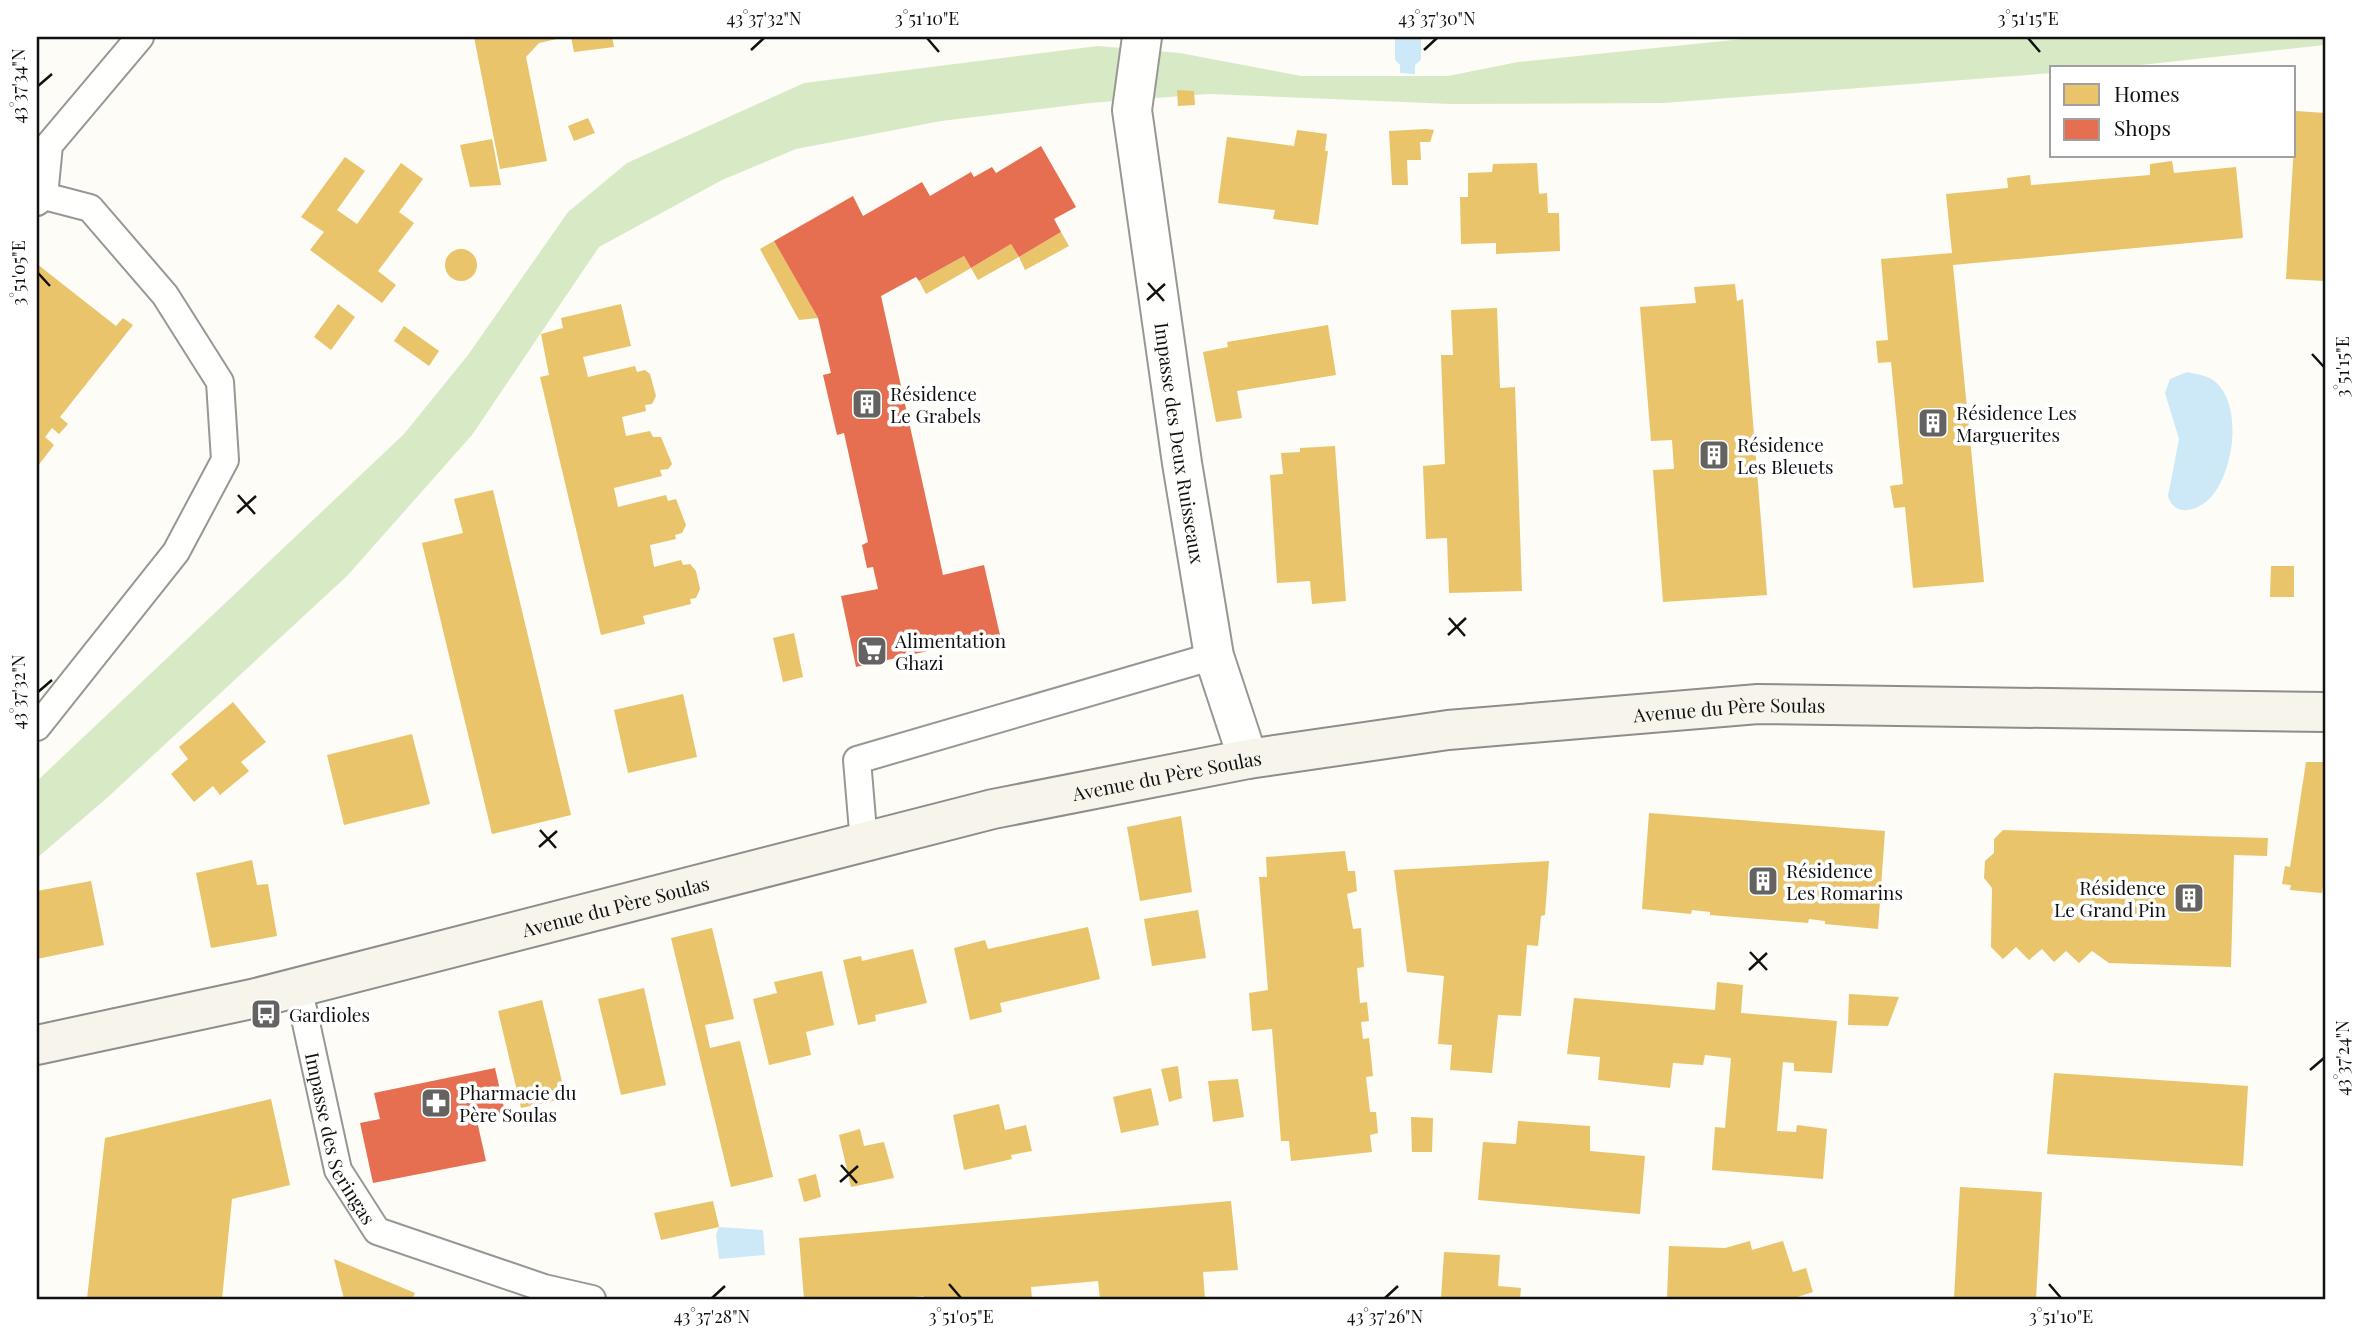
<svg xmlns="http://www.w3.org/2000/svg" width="2362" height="1336" font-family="'Playfair Display',serif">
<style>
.forest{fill:#d8eac5}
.water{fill:#cde8f7}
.homes{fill:#e9c46a}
.shops{fill:#e76f51}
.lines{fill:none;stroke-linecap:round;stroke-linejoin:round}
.lane-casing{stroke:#979795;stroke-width:30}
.street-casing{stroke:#979795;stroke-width:42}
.secondary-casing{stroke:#8e8d8b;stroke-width:42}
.lane{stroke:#fffffe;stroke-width:26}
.street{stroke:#fffffe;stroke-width:38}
.secondary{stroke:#f6f4eb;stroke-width:38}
.ticks{fill:none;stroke:#111;stroke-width:2.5}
.labels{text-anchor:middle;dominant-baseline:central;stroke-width:7;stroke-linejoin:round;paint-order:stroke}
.poi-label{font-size:19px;fill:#111;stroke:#fff;text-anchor:start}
.street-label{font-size:19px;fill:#111;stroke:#fff}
.neatline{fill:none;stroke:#111;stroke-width:2.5}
.ticks-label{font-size:18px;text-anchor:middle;fill:#111}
</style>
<rect width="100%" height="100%" fill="#fdfcf7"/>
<!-- forest -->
<path class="forest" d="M1762 37H2325V45L2113 68H2052V73L1664 103 1451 104 1209 94 1090 103 941 121 796 149 722 180 599 247 472 435 347 576 108 797 37 858V781L404 434 468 355 568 212 627 163 804 83 1098 46 1180 53 1301 76H1448L1518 62Z"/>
<!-- water -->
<g class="water">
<path d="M1395 37H1421V60L1415 65V74L1400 73V65L1395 60Z"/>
<path d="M2187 372C2195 374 2206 375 2213 380 2244 403 2234 472 2211 497 2199 510 2175 519 2168 496L2179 439 2165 393 2170 379Z"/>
<path d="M719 1227 763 1230 765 1255 719 1259 716 1234Z"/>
</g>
<!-- homes -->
<g class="homes">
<path d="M474 37H566L539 43 526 57 547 161 500 169Z"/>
<path d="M571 37H612L614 47 574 52Z"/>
<path d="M1177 90 1194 91 1195 105 1178 106Z"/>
<path d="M2296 111 2325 113V281L2286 279Z"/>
<path d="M588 118 595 133 574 141 568 126Z"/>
<path d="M1426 129 1434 130 1430 142H1420L1421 160H1407L1408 185H1392L1389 131Z"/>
<path d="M1297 130 1327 134 1325 151H1328L1318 225 1273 219 1275 210 1218 203 1227 137 1294 146Z"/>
<path d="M492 139 501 185 470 187 460 145Z"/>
<path d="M345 157 365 171 337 210 357 224 401 163 423 179 399 212 414 223 378 271 396 285 382 303 310 250 324 232 301 217Z"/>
<path d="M2172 161 2174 173 2236 167 2243 238 1953 265 1984 582 1913 588 1905 507 1894 508 1890 486 1903 484 1891 362 1878 363 1876 341 1888 340 1881 259 1952 253 1946 194 2008 188 2007 178 2030 175 2031 185 2150 175V164Z"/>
<path d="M1537 163 1539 194 1547 193 1548 213H1559L1560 251 1496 254V243L1461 244 1460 197H1468V173L1492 172 1493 164Z"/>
<path d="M1061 232 1069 246 1025 270 1019 257 978 280 971 268 1011 244 1019 257Z"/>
<path d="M774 241 818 318 799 320 760 249Z"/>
<circle cx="461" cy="265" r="16"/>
<path d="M964 256 971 268 926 294 919 281Z"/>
<path d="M37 264 116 326 123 318 133 325 60 417 68 424 59 434 52 428 45 437 54 445 37 467Z"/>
<path d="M1735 284 1737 301 1743 299 1767 595 1663 602 1653 470 1674 469 1672 440 1651 441 1640 307 1696 303 1694 287Z"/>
<path d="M338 304 355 317 331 350 314 337Z"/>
<path d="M621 304 631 346 583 357 588 377 635 366 637 372 645 370 650 374 656 396 652 404 645 405 646 411 622 417 626 436 650 431 653 437H661L672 464 668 469 660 470 662 476 614 488 618 507 666 495 668 501 676 499 686 525 682 533 675 535 676 539 650 545 654 567 681 560 683 565 690 564 696 571 700 589 696 598 690 599 691 604 643 616 645 624 601 635 540 377 549 375 541 334 563 328 561 318Z"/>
<path d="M1497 308 1500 388 1515 387 1522 591 1449 593 1447 538 1426 539 1423 466 1445 464 1441 355H1453L1451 310Z"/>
<path d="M1328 325 1336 375 1237 391 1242 418 1216 422 1203 352 1228 347 1227 342Z"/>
<path d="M404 326 439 351 429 366 394 341Z"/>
<path d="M1335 446 1346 601 1312 604 1310 581 1277 583 1270 475 1283 474 1281 453 1300 452V448Z"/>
<path d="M493 490 571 815 492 834 422 543 463 533 454 499Z"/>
<path d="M2271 566H2294V597H2270Z"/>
<path d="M794 633 803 677 783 682 773 638Z"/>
<path d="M683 694 697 757 628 773 614 710Z"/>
<path d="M233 702 266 742 241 762 249 771 220 795 213 786 194 802 171 774 188 759 179 747Z"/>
<path d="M412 734 430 804 344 825 327 755Z"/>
<path d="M2306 762H2325V871L2322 893 2290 890 2291 885 2282 884 2285 866 2290 867Z"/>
<path d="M1649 813 1885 831 1878 929 1825 924V921L1809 919 1808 923 1783 921 1710 915V912L1692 910 1691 914 1642 909Z"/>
<path d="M1181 816 1192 892 1140 901 1127 827Z"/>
<path d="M2003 830 2268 838 2267 856 2234 855 2231 967 2109 963 2092 951 2079 963 2066 951 2054 962 2042 949 2029 960 2016 947 2003 959 1991 947 1992 888 1984 878 1985 861 1994 853V839Z"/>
<path d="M1345 851 1348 871H1355L1357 891 1347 894 1353 929 1361 928 1364 967 1357 968 1360 1003 1367 1002 1369 1021 1361 1022 1363 1039 1369 1038 1373 1076 1366 1077 1370 1112H1376L1378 1133 1370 1135 1372 1152 1291 1161 1289 1141H1281L1272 1029 1252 1031 1249 993 1268 990 1259 877H1267L1266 857Z"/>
<path d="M252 860 257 885 268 884 277 936 211 948 196 873Z"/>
<path d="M1549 861 1545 915 1541 916 1538 946 1527 945 1521 1016 1498 1015 1492 1073 1450 1070 1452 1045 1438 1044 1444 976 1407 972 1394 870Z"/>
<path d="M91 881 104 945 37 959V891Z"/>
<path d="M1198 910 1206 958 1152 966 1144 919Z"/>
<path d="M1088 927 1100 979 1000 1003 1002 1012 970 1020 954 948 985 940 988 949Z"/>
<path d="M712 928 734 1019 705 1025 710 1048 740 1041 773 1177 731 1187 671 938Z"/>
<path d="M913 949 927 1003 875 1015 876 1021 858 1025 843 960 861 956 862 961Z"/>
<path d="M822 971 834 1025 806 1032 811 1055 769 1065 753 999 777 993 774 982Z"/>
<path d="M1717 982 1743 985 1741 1013 1837 1021 1832 1073 1794 1071V1063L1783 1062 1777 1131 1796 1132 1797 1125 1827 1129 1823 1179 1712 1170 1715 1127 1725 1128 1731 1058 1705 1055 1703 1065 1673 1063 1670 1088 1598 1080 1600 1057 1567 1054 1574 998 1715 1010Z"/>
<path d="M644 988 666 1085 621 1095 598 999Z"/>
<path d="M1849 994 1899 997 1888 1026 1848 1025Z"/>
<path d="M542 1000 566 1098 521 1108 498 1011Z"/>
<path d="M1178 1066 1182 1098 1169 1102 1161 1069Z"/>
<path d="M2054 1073 2248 1086 2243 1166 2047 1154Z"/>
<path d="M1238 1079 1244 1117 1213 1122 1208 1081Z"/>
<path d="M1151 1088 1159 1125 1121 1133 1113 1097Z"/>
<path d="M271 1099 290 1185 232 1199 222 1299H87L105 1138Z"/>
<path d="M999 1104 1005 1130 1026 1125 1032 1151 1011 1155 1012 1159 964 1170 953 1115Z"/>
<path d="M1411 1117 1433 1118 1432 1152H1412Z"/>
<path d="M1518 1121 1590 1126V1151L1645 1156 1640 1214 1478 1200 1483 1142 1516 1144Z"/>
<path d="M860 1129 864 1146 884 1142 894 1178 851 1187 839 1135Z"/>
<path d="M816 1174 821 1197 804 1202 798 1179Z"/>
<path d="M1960 1187 2042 1192 2036 1299H1954Z"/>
<path d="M713 1201 719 1227 661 1240 654 1213Z"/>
<path d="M1231 1201 1238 1270 1203 1272 1205 1299H1100L1098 1281 1031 1287 1032 1299H924V1296L891 1299H804L799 1238Z"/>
<path d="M1750 1241 1752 1250 1783 1241 1793 1272 1806 1268 1813 1292 1791 1299H1667L1669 1246 1725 1248Z"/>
<path d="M1444 1252 1500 1255 1498 1286 1521 1288 1520 1299H1441Z"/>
<path d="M334 1259 415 1293 413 1297 344 1299Z"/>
</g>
<!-- shops -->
<g class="shops">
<path d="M1041 146 1076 207 1054 219 1061 232 1019 257 1011 244 971 268 964 256 919 281 916 277 881 296 943 575 984 565 1000 635 856 667 841 596 878 589 873 567 867 568 862 545 868 542 844 433 837 435 823 375 831 373 818 318 774 241 853 196 863 216 922 182 930 196 971 172 974 177 992 167 996 173Z"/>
<path d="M495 1068 505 1112 477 1121 486 1161 373 1183 360 1123 380 1119 374 1093Z"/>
</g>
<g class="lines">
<!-- lane casing -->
<g class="lane-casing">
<g id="lane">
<path d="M44 196 49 145 140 37"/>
<path d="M37 202 44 196 90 208 165 295 220 382 225 460 176 552 37 727"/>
<path d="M864 843 857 760 1214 656"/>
<path id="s1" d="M298 986 338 1170 377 1231 544 1288 592 1299"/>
</g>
</g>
<!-- street casing -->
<g class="street-casing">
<g id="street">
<path id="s2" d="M1142 37 1132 110 1182 463 1214 656 1248 759"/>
</g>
</g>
<!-- secondary casing -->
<g class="secondary-casing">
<g id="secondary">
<path id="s3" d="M37 1045 256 998 993 809 1248 759 1448 730 1758 704 2325 712"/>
</g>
</g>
<!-- lane -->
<use href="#lane" class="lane"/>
<!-- street -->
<use href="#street" class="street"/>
<!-- secondary -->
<use href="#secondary" class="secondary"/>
</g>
<!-- ticks -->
<path class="ticks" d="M927 38 939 52M2028 38 2040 52M751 50 764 38M1424 50 1437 38M38 86 52 74M38 273 50 286M1148 283 1164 301M1147 300 1165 284M2312 354 2324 367M238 495 255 514M237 513 256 496M1449 618 1465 636M1448 635 1466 618M38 692 52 680M540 830 556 848M539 847 557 831M1750 952 1767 970M1749 970 1767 953M2310 1070 2324 1058M841 1165 857 1183M840 1182 858 1166M949 1284 961 1298M2049 1284 2061 1298M712 1298 725 1286M1385 1298 1398 1286"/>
<!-- icons -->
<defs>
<g id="building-square" transform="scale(1.575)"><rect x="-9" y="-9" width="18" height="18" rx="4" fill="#646362" stroke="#fff"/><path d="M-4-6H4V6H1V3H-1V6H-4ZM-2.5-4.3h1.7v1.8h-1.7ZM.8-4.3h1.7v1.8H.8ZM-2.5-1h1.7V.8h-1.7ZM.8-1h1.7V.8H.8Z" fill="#fff"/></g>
<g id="supermarket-square" transform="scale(1.575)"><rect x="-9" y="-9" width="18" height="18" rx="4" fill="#646362" stroke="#fff"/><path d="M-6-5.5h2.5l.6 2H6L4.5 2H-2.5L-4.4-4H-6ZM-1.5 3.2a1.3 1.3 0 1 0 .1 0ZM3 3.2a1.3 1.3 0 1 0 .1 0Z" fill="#fff"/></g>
<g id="bus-square" transform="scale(1.575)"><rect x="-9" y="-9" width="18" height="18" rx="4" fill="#646362" stroke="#fff"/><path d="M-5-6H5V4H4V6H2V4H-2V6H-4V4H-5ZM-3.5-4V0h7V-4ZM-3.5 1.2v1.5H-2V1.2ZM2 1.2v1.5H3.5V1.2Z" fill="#fff"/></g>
<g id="pharmacy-square" transform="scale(1.575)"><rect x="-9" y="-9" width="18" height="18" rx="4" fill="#646362" stroke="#fff"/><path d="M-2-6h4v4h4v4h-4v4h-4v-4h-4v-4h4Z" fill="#fff"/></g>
</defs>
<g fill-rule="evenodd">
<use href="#building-square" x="867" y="404"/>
<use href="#building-square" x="1933" y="423"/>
<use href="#building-square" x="1714" y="455"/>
<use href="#supermarket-square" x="872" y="651"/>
<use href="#building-square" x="1763" y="881"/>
<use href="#building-square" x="2189" y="898"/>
<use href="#bus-square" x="266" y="1014"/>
<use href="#pharmacy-square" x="436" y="1103"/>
</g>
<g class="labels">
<!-- poi labels -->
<g class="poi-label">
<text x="890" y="393">Résidence<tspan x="890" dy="22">Le Grabels</tspan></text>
<text x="1956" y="412">Résidence Les<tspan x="1956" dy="22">Marguerites</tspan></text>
<text x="1737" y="444">Résidence<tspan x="1737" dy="22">Les Bleuets</tspan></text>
<text x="895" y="640">Alimentation<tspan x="895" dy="22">Ghazi</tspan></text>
<text x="1786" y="870">Résidence<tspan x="1786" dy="22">Les Romarins</tspan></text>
<text x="2166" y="887" text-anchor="end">Résidence<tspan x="2166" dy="22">Le Grand Pin</tspan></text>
<text x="289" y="1014">Gardioles</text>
<text x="459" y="1092">Pharmacie du<tspan x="459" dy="22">Père Soulas</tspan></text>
</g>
<!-- street labels -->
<g class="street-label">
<text stroke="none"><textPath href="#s2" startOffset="410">Impasse des Deux Ruisseaux</textPath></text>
<text stroke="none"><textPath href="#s3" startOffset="1729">Avenue du Père Soulas</textPath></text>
<text stroke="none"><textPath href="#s3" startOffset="1162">Avenue du Père Soulas</textPath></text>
<text stroke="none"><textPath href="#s3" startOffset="595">Avenue du Père Soulas</textPath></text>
<text stroke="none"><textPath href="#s1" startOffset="159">Impasse des Seringas</textPath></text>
</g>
</g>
<!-- border -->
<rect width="2362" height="1336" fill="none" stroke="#ffffff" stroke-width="77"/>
<!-- legend -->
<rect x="2050" y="66" width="245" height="91" fill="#ffffff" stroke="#a0a0a0" stroke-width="2"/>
<rect x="2064" y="84" width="35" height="21" fill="#e9c46a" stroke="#a0a0a0" stroke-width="2"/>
<text x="2114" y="102" font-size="21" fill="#111111">Homes</text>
<rect x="2064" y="119" width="35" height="21" fill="#e76f51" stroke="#a0a0a0" stroke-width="2"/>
<text x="2114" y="136" font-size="21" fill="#111111">Shops</text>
<rect x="38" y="38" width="2286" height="1260" class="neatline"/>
<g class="ticks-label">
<text x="764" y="25">43°37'32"N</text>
<text x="927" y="25">3°51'10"E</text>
<text x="1437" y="25">43°37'30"N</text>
<text x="2028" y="25">3°51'15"E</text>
<text transform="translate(19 86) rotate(-90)" y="6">43°37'34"N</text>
<text transform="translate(19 273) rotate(-90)" y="6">3°51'05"E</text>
<text transform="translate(2343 367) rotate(-90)" y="6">3°51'15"E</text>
<text transform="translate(19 692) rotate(-90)" y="6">43°37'32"N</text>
<text transform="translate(2343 1058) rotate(-90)" y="6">43°37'24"N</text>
<text x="712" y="1323">43°37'28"N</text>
<text x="961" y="1323">3°51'05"E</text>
<text x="1385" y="1323">43°37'26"N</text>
<text x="2061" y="1323">3°51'10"E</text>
</g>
</svg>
